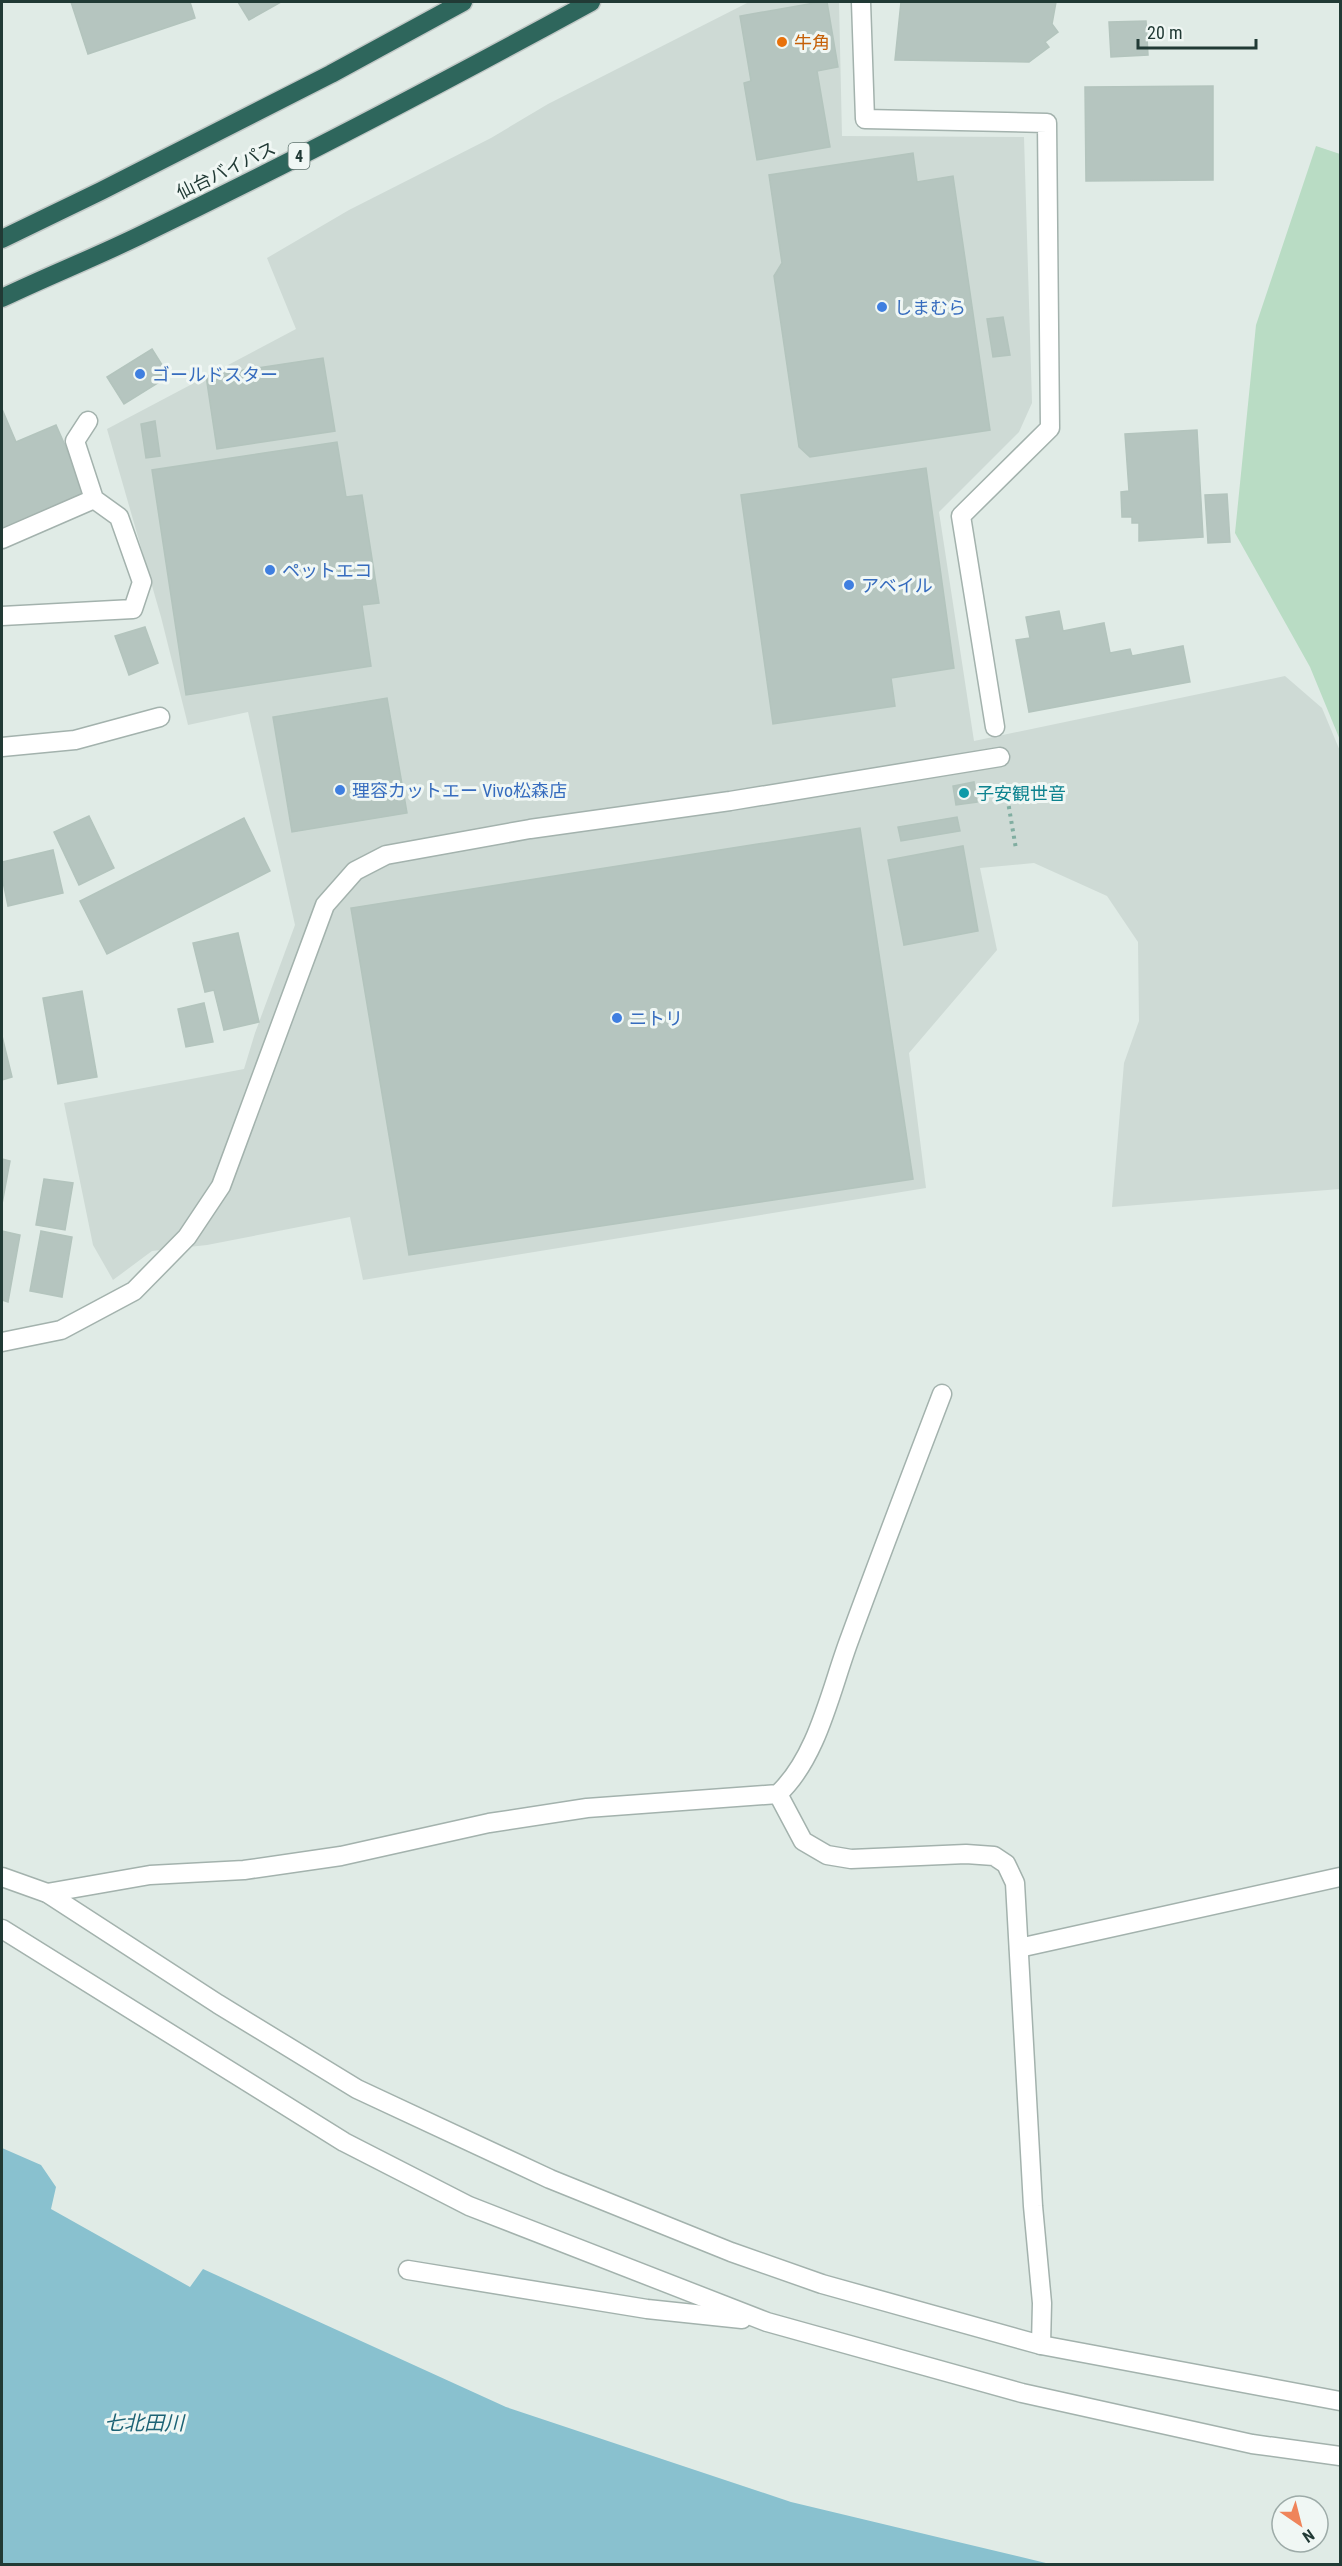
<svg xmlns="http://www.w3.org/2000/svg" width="1342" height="2566" font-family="'Roboto Condensed','Noto Sans JP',sans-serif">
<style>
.built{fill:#cedad5}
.green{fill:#b9dcc4}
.water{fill:#89c1cf}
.building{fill:#b5c5bf;stroke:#b3c4bd;stroke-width:1.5}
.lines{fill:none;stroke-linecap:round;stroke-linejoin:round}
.minor-casing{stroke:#a3b2ad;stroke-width:21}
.highway-casing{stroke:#c1c8c6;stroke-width:21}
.path{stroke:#81aea1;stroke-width:4;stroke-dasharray:3 4.5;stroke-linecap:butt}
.minor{stroke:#fff;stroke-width:18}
.highway{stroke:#2e665c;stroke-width:18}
.food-dot{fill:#e8710a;stroke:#f0f7f4;stroke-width:2}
.shop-dot{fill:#3f7fe0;stroke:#f0f7f4;stroke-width:2}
.culture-dot{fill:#0f9aa8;stroke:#f0f7f4;stroke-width:2}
.labels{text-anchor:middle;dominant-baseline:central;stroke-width:6;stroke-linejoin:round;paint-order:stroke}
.shield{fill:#f0f7f4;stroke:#5f736e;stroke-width:1.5}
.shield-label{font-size:16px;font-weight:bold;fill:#213a35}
.food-label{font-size:18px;fill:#c56008;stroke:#f0f7f4;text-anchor:start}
.street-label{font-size:18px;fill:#213a35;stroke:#f0f7f4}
.shop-label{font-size:18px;fill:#366cbe;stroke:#f0f7f4;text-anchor:start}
.culture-label{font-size:18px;fill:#0d838f;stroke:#f0f7f4;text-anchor:start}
.water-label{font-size:20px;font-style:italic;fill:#1d6375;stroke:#f0f7f4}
</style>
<rect width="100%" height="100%" fill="#e0ebe6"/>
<!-- built -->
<path class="built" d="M749 2H839L842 136 1024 137 1032 403 1019 432 939 512 974 741 1285 676 1322 708 1340 751V1189L1112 1207 1124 1063 1139 1021 1138 942 1107 896 1034 863 980 868 997 950 909 1053 926 1188 363 1280 350 1217 207 1245 152 1251 113 1280 93 1245 64 1103 244 1069 255 1033 295 925 248 712 188 725 161 617 107 429 296 329 267 258 349 210 491 138 548 104Z"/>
<!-- green -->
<path class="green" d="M1316 146 1340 154V740L1310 667 1235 533 1256 325Z"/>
<!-- water -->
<path class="water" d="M2 2148 41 2165 56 2187 51 2209 190 2287 203 2269 506 2407 791 2502 1050 2564H2Z"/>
<!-- building -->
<g class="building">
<path d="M71 2H190L195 18 88 54Z"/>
<path d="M238 2H281L249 20Z"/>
<path d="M820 2H827L838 67 817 71 830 147 757 160 744 83 751 81 740 16Z"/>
<path d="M901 2H1056L1052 24 1058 32 1045 42 1049 47 1029 62 895 60Z"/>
<path d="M1146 21 1148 55 1111 57 1109 22Z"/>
<path d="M1213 86V180L1086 181 1085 87Z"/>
<path d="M913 153 917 182 953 176 990 430 810 457 799 447 774 276 782 263 769 175Z"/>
<path d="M1003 317 1010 355 993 357 987 319Z"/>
<path d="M152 349 169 376 124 404 107 377Z"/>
<path d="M323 358 335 431 217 449 206 376Z"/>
<path d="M2 409 16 442 56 425 86 493 2 530Z"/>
<path d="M155 421 160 456 146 458 141 424Z"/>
<path d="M1197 430 1203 537 1139 541V523H1132V517H1122L1121 492 1129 491 1125 434Z"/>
<path d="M337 442 346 497 362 495 379 603 362 605 371 666 186 695 152 470Z"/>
<path d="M926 468 954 668 891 678 895 706 773 724 741 495Z"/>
<path d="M1227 494 1230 542 1208 543 1205 495Z"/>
<path d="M1059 611 1063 631 1104 623 1110 653 1130 649 1132 656 1183 646 1190 682 1029 712 1016 640 1030 638 1026 617Z"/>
<path d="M145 627 158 663 129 675 115 636Z"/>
<path d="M387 698 407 813 292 832 273 717Z"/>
<path d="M974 782 977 802 956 805 953 786Z"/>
<path d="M89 816 114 868 79 885 54 832Z"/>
<path d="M957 817 960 831 901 841 898 827Z"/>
<path d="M244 818 270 871 107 954 80 901Z"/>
<path d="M860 828 913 1179 409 1255 351 908Z"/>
<path d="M963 846 978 931 904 945 888 860Z"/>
<path d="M53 850 63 893 8 906 2 877V862Z"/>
<path d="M238 933 259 1022 224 1030 214 990 205 992 193 943Z"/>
<path d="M82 991 97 1077 58 1084 43 998Z"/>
<path d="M204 1003 213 1042 186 1047 178 1009Z"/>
<path d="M2 1036 12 1077 2 1080Z"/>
<path d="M2 1159 10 1161 2 1204Z"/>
<path d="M44 1179 73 1183 65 1230 36 1225Z"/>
<path d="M2 1231 20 1235 8 1302 2 1300Z"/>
<path d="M41 1231 72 1237 62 1297 30 1291Z"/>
</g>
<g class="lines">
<!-- minor casing -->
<g class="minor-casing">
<g id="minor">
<path d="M861 2 865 119 1047 123 1050 428 961 516 995 727"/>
<path d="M2 539 94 499"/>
<path d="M2 616 133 609 142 582 119 517 94 499 75 441 88 421"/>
<path d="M2 747 75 740 160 717"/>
<path d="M2 1342 61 1330 134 1291 187 1237 221 1186 325 905 355 871 386 855 530 829 730 801 1000 757"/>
<path d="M778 1794 803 1841 827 1855 851 1859 966 1854 994 1856 1006 1864 1015 1883 1033 2206 1042 2303 1041 2345"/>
<path d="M2 1877 47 1893 218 2004 357 2089 550 2179 731 2252 822 2284 1041 2345 1340 2401"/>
<path d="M47 1893 150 1875 244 1870 341 1856 489 1823 587 1808 778 1794C818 1757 831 1688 850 1638 880 1556 911 1475 942 1394"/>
<path d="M2 1929 344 2142 469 2206 767 2322 1022 2393 1252 2444 1340 2456"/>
<path d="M1019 1948 1340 1877"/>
<path d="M408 2270 647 2309 742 2319"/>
</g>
</g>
<!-- highway casing -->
<g class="highway-casing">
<g id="highway">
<path d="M2 239 101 191 331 74 463 2"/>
<path d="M2 298C48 276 96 257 143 234 294 161 443 83 591 2"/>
</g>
</g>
<!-- path -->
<path class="path" d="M1005 784 1016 849"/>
<!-- minor -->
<use href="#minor" class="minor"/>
<!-- highway -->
<use href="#highway" class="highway"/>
</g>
<!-- markers -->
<circle class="food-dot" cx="782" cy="42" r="6"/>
<g class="shop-dot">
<circle cx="882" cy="307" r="6"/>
<circle cx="140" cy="374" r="6"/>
<circle cx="270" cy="570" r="6"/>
<circle cx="849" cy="585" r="6"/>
<circle cx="340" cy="790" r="6"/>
<circle cx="617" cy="1018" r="6"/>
</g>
<circle class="culture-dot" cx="964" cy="793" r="6"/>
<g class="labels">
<!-- shield labels -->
<rect class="shield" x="288.5" y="143" width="21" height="26" rx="4.5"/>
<g class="shield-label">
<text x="299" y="156">4</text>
</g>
<!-- food labels -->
<g class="food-label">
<text x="794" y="42">牛角</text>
</g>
<!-- street labels -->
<g class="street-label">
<text transform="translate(226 170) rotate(-26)">仙台バイパス</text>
</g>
<!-- shop labels -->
<g class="shop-label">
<text x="894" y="307">しまむら</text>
<text x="152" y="374">ゴールドスター</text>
<text x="282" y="570">ペットエコ</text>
<text x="861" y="585">アベイル</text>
<text x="352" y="790">理容カットエー Vivo松森店</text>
<text x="629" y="1018">ニトリ</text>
</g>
<!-- culture labels -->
<g class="culture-label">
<text x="976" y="793">子安観世音</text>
</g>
<!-- water labels -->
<g class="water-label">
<text x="144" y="2423">七北田川</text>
</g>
</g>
<!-- border -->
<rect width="1342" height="2566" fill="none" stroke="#213a35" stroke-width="6"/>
<!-- north arrow -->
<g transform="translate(1300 2524) rotate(145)"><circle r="28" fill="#f0f7f4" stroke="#9daba8" stroke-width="1.5"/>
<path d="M0-4.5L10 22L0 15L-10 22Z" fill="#ef845a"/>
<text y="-9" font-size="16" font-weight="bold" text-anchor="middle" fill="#213a35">N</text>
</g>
<!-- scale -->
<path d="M1138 39v9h118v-9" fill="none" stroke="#213a35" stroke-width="3"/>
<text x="1147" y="39" font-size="18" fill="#213a35" stroke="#f0f7f4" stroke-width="4.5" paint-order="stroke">20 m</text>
</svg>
